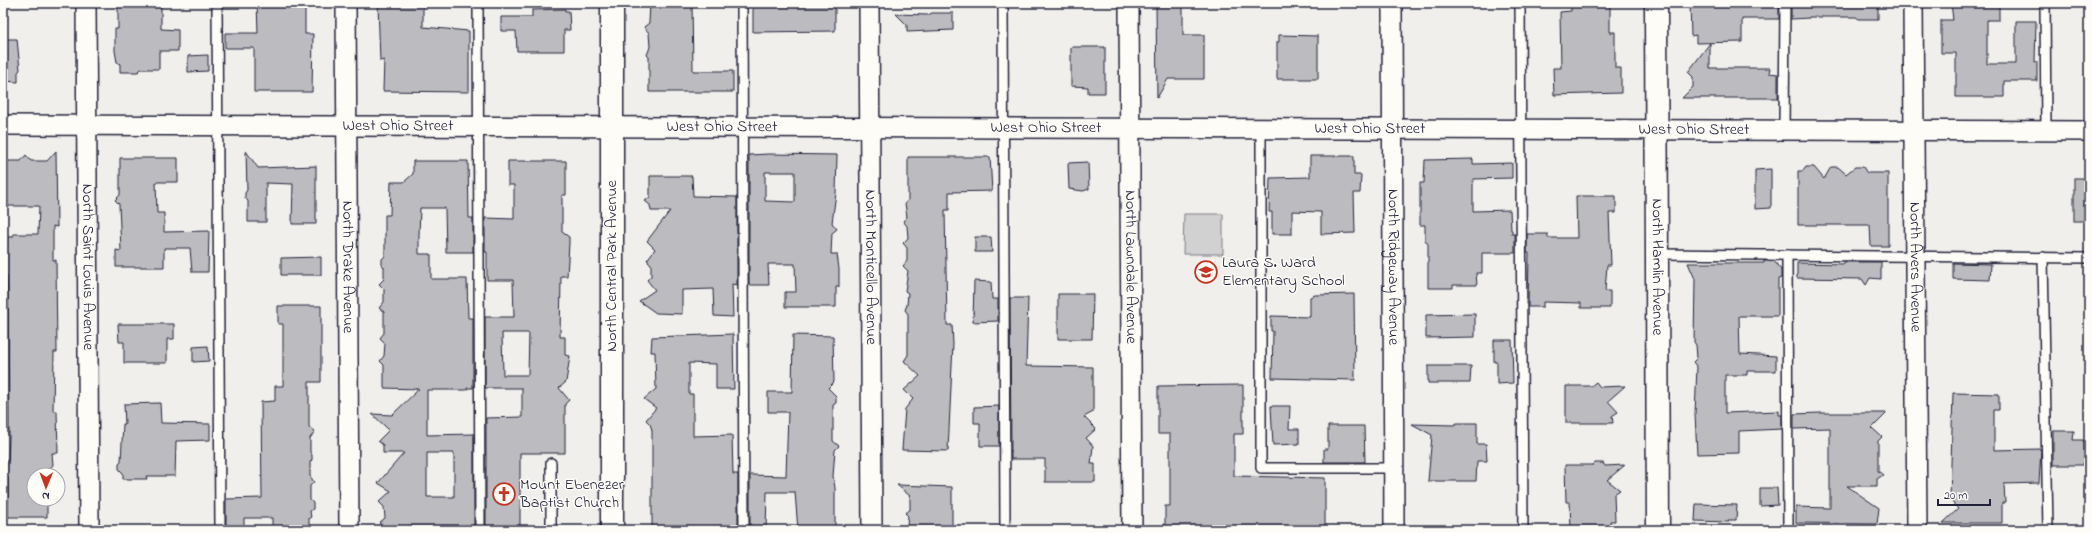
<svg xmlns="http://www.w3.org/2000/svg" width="2092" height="533" font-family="'Indie Flower',sans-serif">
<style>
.green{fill:#d2d1d1;stroke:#7a7a86}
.building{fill:#bcbcc0;stroke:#22223b;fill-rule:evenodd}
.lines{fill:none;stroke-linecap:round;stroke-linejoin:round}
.lane-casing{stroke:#22223b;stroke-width:12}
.street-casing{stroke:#22223b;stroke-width:22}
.secondary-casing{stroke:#22223b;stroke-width:25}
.lane{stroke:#fdfcf7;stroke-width:9}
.street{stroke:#fdfcf7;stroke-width:19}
.secondary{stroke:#fdfcf7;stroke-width:22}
.labels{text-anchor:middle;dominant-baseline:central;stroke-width:3;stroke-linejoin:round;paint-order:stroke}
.street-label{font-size:16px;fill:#22223b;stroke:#fdfcf7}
.poi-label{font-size:16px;fill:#22223b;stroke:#fdfcf7;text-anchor:start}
</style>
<rect width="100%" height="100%" fill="#f0efec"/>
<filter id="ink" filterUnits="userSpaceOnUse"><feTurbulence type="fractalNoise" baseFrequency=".025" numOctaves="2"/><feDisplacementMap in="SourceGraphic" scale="8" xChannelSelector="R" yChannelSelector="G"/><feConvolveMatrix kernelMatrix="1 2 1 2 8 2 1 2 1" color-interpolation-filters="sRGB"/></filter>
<g filter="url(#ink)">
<!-- green -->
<path class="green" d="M1184 214H1223V254H1183Z"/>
<!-- building -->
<g class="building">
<path d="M118 3H161V29L178 30V51H159V69H141L138 72H120V64L117 62 115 51V29H118Z"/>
<path d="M257 3H305V34H313L312 92H254V48H225V33H258Z"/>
<path d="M423 3V27L469 31V92L383 91 384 60 380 61 378 4Z"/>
<path d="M650 3H692L693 71H733V92H649V57L647 55 650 47 649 33 644 27 649 23Z"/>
<path d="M753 3H835V31L753 32Z"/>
<path d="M1156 3H1183V35H1204V79H1168L1157 98Z"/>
<path d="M1571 3H1610V32H1615V68H1621V93L1554 95 1553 68H1561L1560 12 1571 11Z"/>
<path d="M1690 3H1779V19H1742V42L1696 43V35L1691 36Z"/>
<path d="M1791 3H1878V19H1859L1856 17H1809V18L1791 19Z"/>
<path d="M1951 3H1999V20H1987V64H2016V21H2036L2035 62H2037V81H2004V97H1956V53H1941V20H1953Z"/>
<path d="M565 9V11H569L570 30H564V51H517L516 31H501V17H532V10Z"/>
<path d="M932 13H953V30L907 32V25L896 14 928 15Z"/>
<path d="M1279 35 1318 36V79H1277V42H1279Z"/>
<path d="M3 39H17L20 70 18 72V82L3 81Z"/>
<path d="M1710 43V68H1770L1769 73 1778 74V98H1682L1693 87V77L1688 72Z"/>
<path d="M1071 47H1105V93H1088V87L1071 86Z"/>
<path d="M208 55V71L188 72V56Z"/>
<path d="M56 151 57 227 53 226V260H56L57 352H54L53 411H57L58 453H52L53 465 50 468V475H34V499H47V517H8V478H4L5 461H8L9 437 8 302 7 275H5L6 237H13V234H38L39 206H3V161H21L26 155 31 161H47Z"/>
<path d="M246 151 258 168 316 166V224H292L293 184 266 183V222H248V201L245 198V193L247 190Z"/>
<path d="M769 154 837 155 836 193 832 223 837 229 832 233 831 254H837L839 269V287H836V307H785V292H796L795 264H768L769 285H749V155ZM765 172H795V202L765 201Z"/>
<path d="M1310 156H1354V175H1361L1360 193H1354L1355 233 1321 234V212L1292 211V234H1272V212H1269L1270 178 1310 177Z"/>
<path d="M908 157H990L992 191 949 192V210H945L947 325H952L953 344 948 451 902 450 905 409 913 399 904 390 920 376 904 361 908 355V314L905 310 907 305 908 293 905 291 908 271 903 266 907 261V248L903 243 908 238 907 226 903 221 907 217 905 203 908 201Z"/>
<path d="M120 158H178V182H156L157 213H164V232L209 231 208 272H192L190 248H164V267H116V250L121 251 119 204 115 200 120 195Z"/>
<path d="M1473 159V164L1512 163V178L1473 179V211L1510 210 1511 230H1512V234H1515V253H1482V273H1476L1477 285H1453V288H1428V244L1425 240V225H1420V183H1424L1425 160Z"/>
<path d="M413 161H468L469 218H473V252H446L445 208H420L419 235V254H431V279H467L468 318H473V388H467V390H427V435L474 434V530H387L379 523 385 518 384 507 379 502 391 491 378 483 404 453H383V445L378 441 389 430 372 414 392 415 419 389 384 388V365L380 361 384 356 385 343 380 338 384 333V312L379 308 384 302V289L379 284 384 279V267L382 265V259L385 256V215H390L391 182H404L413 174ZM427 453H454V497H427Z"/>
<path d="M508 161H566V195H562V232L569 237V243L567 276H561L560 337H565V355L570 356 566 382 559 388 569 400 565 404V453H520V530H486V418L522 417V388H485V317H514L513 280H487V252H485V218L514 219V185H508ZM502 333H529L528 375H503Z"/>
<path d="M1088 162 1089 189 1083 191 1069 189 1068 163Z"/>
<path d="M1806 167H1814L1824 179 1831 167H1838L1846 174 1855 167H1863L1867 173H1888V246H1871L1870 225H1798V171H1803Z"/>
<path d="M1771 169V208L1755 209V170Z"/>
<path d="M650 176H692L693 196 737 197V285L732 284 733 317 714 316 713 289 682 290V314L656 313 639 301 655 290 647 280 651 276V264L647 260 655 249 647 241 670 211H651L650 205 645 201 650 197Z"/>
<rect x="2074" y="178" width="15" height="43"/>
<path d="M1576 196H1616V213H1609L1611 265H1607L1605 291H1610V308H1581V303L1543 302V307H1528L1529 253H1527V234H1548V238H1577Z"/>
<path d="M975 237H991L992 252H975Z"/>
<path d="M321 257V275H281V258Z"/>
<path d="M1764 261H1774L1781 270V278L1778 279V316H1739L1740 354 1776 356V371H1747V375H1725V413L1779 411V415H1782V429L1739 431V453L1697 454 1695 414 1697 367 1693 362 1697 358 1696 345 1694 342 1695 279 1688 263H1764Z"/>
<path d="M1843 262H1881V279L1870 278 1866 285 1862 279 1797 278V263L1843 264Z"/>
<path d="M1953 263 1991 264 1990 280 1953 279Z"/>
<path d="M974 281 991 282 992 299H998V321L973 322Z"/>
<path d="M1058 294H1093L1092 339H1058Z"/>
<path d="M1354 294 1355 380 1272 378 1273 331H1271V316L1310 317V297L1315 295Z"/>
<path d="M1010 298H1028L1026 366 1093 367V412L1084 417 1096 429 1086 438 1093 446 1091 464H1095V482H1045V459H1011Z"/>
<path d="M278 306H321V382H309V427L315 432 310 438V452L312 455V460L310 462V476L314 482 310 486V500L313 503V509L310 511 311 518H309V530H272V518H244V530H226V499L262 498 261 402 275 401V386H283V324H278Z"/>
<path d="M1475 314V337L1426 338V315Z"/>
<path d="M118 324H174V339H167V363H124V342H119Z"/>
<path d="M733 334 734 389H716V364L689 363V394H693V436L732 435 733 474H738V530H652V430L650 424 646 420 656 408 644 399 656 389 655 352H651L652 337Z"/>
<path d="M793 335 833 336 834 382 828 388 836 396V403L833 405V441L839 446 835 450 833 476 835 488V530H798L795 492H767L766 530H750V475L786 476 788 412H768V392H792Z"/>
<path d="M1494 340H1512L1513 383 1497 384V362H1494Z"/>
<path d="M208 346 209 361 193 362V347Z"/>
<path d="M1428 366H1471L1470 383H1428Z"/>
<path d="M1596 382 1600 387 1625 386 1608 401 1618 412 1612 416 1613 423H1566V386H1591Z"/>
<path d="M1243 385V434H1234V476L1325 478V530H1165V506H1170V434H1158V386Z"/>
<path d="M1953 393 1999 394V410H1994V450L2041 449 2039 483 2004 484 2005 503H2002V523H1943L1958 509 1950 500Z"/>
<path d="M160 403 161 423 210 424V440L176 441 175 476H146L147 479H123V473L119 469V463L121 461 123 424H125L124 404Z"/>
<path d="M999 406V446H980V423H974V407Z"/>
<path d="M1271 406H1290L1289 429H1299V444L1273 445Z"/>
<path d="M1820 413H1887L1872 428 1882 437 1878 441V471L1883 475 1877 479V486H1847L1879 508 1877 524 1796 523V507L1830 508V428L1794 429V414Z"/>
<path d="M1457 423H1477V444H1486L1487 461H1477L1476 481H1428L1432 435 1412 424 1454 425Z"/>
<path d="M1328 426H1364L1365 462H1324V449H1328Z"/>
<path d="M2053 431H2074L2073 440H2083L2084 443H2089V465H2053Z"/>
<path d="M1595 463H1603L1605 466 1625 465 1607 480 1620 490 1614 494 1615 521H1610L1611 530H1571L1570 502H1566L1565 465H1593Z"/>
<path d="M897 485 952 487V530H911L907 525 908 516 905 513 910 510V496Z"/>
<path d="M1760 488H1777L1778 505 1760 506Z"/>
<path d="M1696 504 1737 505 1736 520H1729V522L1695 521Z"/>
</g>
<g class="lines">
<!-- lane casing -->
<g class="lane-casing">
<g id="lane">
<path d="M217 3 220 530"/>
<path d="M478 3 480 530"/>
<path d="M742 3 744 530"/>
<path d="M1003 3 1005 530"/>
<path d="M1520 3 1523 530"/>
<path d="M2045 3 2046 130"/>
<path d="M1261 128V468H1394"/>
<path d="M1784 130 1785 3"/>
<path d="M1657 254 2089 258"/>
<path d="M1787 255 1788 530"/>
<path d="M2043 257 2048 530"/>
<path d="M551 463V530"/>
</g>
</g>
<!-- street casing -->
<g class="street-casing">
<g id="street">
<path id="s1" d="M86 3 89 530"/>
<path id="s2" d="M346 3 349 530"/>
<path id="s3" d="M869 3 872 530"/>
<path id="s4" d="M1129 3 1132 530"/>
<path id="s5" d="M1392 3 1394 530"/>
<path id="s6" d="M1913 3 1917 530"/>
<path id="s7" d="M3 125 2089 131"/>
</g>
</g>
<!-- secondary casing -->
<g class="secondary-casing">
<g id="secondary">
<path d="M612 3V530"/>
<path id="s8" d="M1656 3 1658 530"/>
</g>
</g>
<!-- lane -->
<use href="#lane" class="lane"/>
<!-- street -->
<use href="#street" class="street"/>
<!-- secondary -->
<use href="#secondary" class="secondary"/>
</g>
</g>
<!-- icons -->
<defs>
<g id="school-ring" transform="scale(1.15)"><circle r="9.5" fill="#fdfcf7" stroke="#c8321e" stroke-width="1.5"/><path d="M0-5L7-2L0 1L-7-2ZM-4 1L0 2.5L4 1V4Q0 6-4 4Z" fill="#c8321e"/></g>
<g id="church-ring" transform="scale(1.15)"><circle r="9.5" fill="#fdfcf7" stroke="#c8321e" stroke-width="1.5"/><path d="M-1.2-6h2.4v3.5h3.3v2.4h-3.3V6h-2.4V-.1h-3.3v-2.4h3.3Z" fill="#c8321e"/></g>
</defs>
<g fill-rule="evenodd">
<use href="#school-ring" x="1206" y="272"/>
<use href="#church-ring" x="504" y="494"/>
</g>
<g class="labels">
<!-- street labels -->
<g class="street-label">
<text stroke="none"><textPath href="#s7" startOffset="395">West Ohio Street</textPath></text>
<text stroke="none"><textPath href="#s7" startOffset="719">West Ohio Street</textPath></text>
<text stroke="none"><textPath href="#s7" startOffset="1043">West Ohio Street</textPath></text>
<text stroke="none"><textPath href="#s7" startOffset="1367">West Ohio Street</textPath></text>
<text stroke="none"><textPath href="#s7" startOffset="1691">West Ohio Street</textPath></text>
<text stroke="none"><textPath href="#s1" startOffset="264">North Saint Louis Avenue</textPath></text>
<text transform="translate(612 266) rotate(-90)">North Central Park Avenue</text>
<text stroke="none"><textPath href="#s3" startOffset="264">North Monticello Avenue</textPath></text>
<text stroke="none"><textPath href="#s4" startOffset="264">North Lawndale Avenue</textPath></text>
<text stroke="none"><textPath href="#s8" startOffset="264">North Hamlin Avenue</textPath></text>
<text stroke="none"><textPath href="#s6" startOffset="264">North Avers Avenue</textPath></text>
<text stroke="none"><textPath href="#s2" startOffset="264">North Drake Avenue</textPath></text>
<text stroke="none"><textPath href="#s5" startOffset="264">North Ridgeway Avenue</textPath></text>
</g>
<!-- poi labels -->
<g class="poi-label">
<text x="1222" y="263">Laura S. Ward<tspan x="1222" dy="18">Elementary School</tspan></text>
<text x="520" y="485">Mount Ebenezer<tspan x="520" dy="18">Baptist Church</tspan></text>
</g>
</g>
<!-- margin -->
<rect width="2092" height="533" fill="none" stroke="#fdfcf7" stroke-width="16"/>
<rect x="8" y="8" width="2076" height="517" fill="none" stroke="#22223b" stroke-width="1.5" filter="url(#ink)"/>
<!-- north arrow -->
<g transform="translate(46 487) rotate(181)"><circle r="19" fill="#fdfcf7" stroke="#a5a5ac"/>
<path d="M0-3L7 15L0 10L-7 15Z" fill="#c8321e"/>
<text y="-6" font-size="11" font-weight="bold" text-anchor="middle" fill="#22223b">N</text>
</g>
<!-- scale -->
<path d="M1938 499v6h52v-6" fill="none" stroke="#22223b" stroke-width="2"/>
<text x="1944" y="499" font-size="12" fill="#22223b" stroke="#fdfcf7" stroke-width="3" paint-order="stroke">20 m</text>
</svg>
